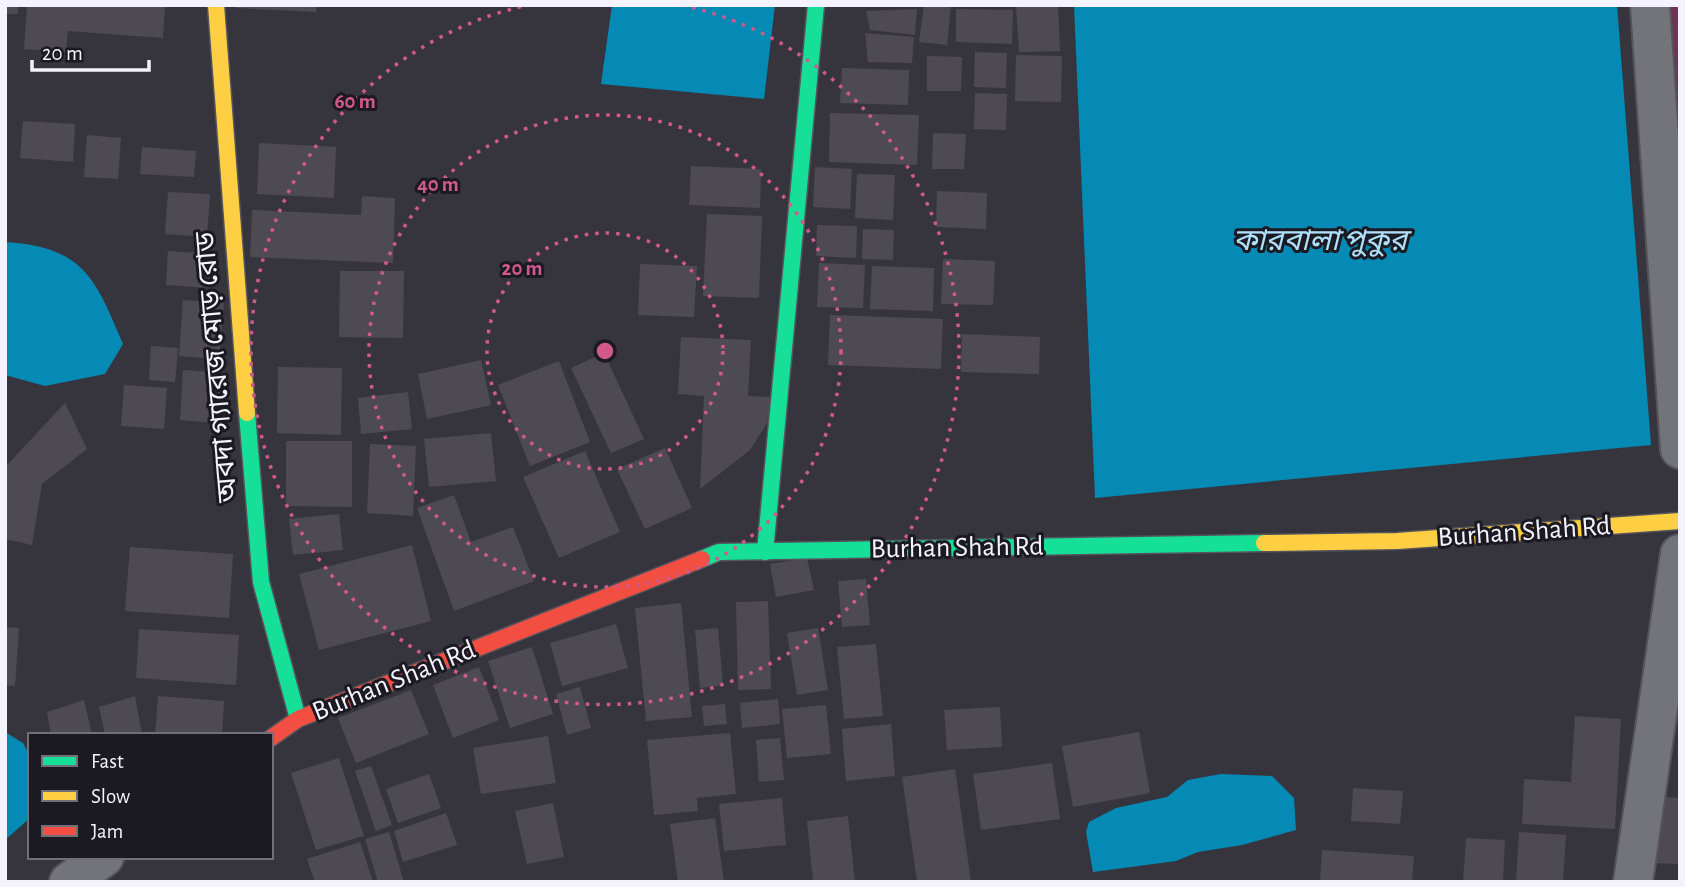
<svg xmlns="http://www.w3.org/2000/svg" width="1685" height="887" font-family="'Alegreya Sans','Noto Sans Bengali',sans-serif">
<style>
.green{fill:#6b3553}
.water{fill:#0589b5}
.building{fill:#4d4a51}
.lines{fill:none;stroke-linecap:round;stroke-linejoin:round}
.street-casing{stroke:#55545c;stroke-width:42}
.fast-casing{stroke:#55545c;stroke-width:19}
.slow-casing{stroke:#55545c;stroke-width:19}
.jam-casing{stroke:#55545c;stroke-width:19}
.street{stroke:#73737a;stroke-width:38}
.fast{stroke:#16e098;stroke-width:16}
.slow{stroke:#ffcf43;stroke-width:16}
.jam{stroke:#f24e42;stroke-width:16}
.ring{fill:none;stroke:#d1598c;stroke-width:3.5;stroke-dasharray:3.5 7}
.labels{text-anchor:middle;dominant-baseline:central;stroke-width:6;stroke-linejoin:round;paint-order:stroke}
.street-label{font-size:28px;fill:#f3f2fd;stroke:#1b1a22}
.water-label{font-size:30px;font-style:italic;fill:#afe0fa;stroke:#1b1a22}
.centre{fill:#d1598c;stroke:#1b1a22;stroke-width:3.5}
.ring-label{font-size:21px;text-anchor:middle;font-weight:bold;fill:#d1598c;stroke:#1b1a22;stroke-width:6;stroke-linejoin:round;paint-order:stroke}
</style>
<rect width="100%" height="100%" fill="#36353e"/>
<!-- green -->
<path class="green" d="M1666 5H1680V191Z"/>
<!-- water -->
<g class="water">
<path d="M612 5H775L764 99 601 84Z"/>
<path d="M1074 5H1617L1651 445 1095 498Z"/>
<path d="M5 242C84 247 95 278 123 344L105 374 45 386 5 375Z"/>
<path d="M5 732 23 743 30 756V818L5 840Z"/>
<path d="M1221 774 1272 776 1294 798 1296 830 1242 845 1198 852 1176 861 1093 872 1086 832 1089 822 1116 808 1167 797 1188 780Z"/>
</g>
<!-- building -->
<g class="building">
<rect x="5" y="5" width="13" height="9"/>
<path d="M27 5H165L163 38 68 31 66 52 24 49Z"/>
<path d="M236 5H317L316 12 236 8Z"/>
<path d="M924 5H951L947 45 919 42Z"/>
<path d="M1016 5H1058L1060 51 1019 52Z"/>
<path d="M917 9 915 35 870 30 866 11Z"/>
<path d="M956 9 1013 10 1012 44 956 42Z"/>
<path d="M865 33 914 37 912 63 868 62Z"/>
<path d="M975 52 1007 53 1006 88 974 87Z"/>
<path d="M1016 55 1062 56 1061 102 1015 101Z"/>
<path d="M927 56 962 57 961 91H927Z"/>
<path d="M842 68 909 70 908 105 840 103Z"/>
<path d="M975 93 1007 94 1006 130 974 129Z"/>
<path d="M830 113 919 115 917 165 829 162Z"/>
<path d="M23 121 75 124 73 162 20 158Z"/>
<path d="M933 133 966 134 964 169H932Z"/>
<path d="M87 135 121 138 118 179 84 177Z"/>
<path d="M259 143 336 147 334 198 257 194Z"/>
<path d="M142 147 196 151 194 177 140 174Z"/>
<path d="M691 166 761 169 760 208 689 205Z"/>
<path d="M815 167 852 169 850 209 813 207Z"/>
<path d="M857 174 895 175 893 220 855 218Z"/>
<path d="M937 191 987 193 986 229 936 227Z"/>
<path d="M168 192 210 194 207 237 165 234Z"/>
<path d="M362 196 395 198 393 263 250 257 252 210 361 215Z"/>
<path d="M707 214 762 216 759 298 703 296Z"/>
<path d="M817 225 857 226 856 258 816 256Z"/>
<path d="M863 229 894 230 893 260 862 259Z"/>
<path d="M168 251 212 254 209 288 166 285Z"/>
<path d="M943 259 995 261 993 305 941 304Z"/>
<path d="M819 263 865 265 863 308 817 307Z"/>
<path d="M640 264 697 266 694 317 638 315Z"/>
<path d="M872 266 934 268 933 311 870 309Z"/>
<path d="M340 271H404L403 338 339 337Z"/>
<path d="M183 300 224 303 219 359 179 356Z"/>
<path d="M830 315 943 319 941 369 828 365Z"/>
<path d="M962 334 1040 337 1039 374 961 372Z"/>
<path d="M681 337 751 340 748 396 772 397 767 423 750 450 700 489 704 396 678 394Z"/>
<path d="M151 346 178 348 175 382 149 380Z"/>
<path d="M604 353 644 439 611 453 571 368Z"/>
<path d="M481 360 491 405 427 419 418 374Z"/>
<path d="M559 361 590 442 530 466 498 385Z"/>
<path d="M278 367 342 368 341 435 277 433Z"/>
<path d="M183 370 228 373 225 424 180 420Z"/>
<path d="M124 385 167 388 164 429 121 426Z"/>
<path d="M408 392 412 429 361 434 358 398Z"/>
<path d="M65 403 87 449 42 484 32 545 5 539V463L8 464Z"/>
<path d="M491 433 496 481 429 487 424 439Z"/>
<path d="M286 441H352V507L286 506Z"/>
<path d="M370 444 416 446 413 516 367 513Z"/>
<path d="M665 448 692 508 645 529 617 469Z"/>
<path d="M585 451 620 532 559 558 523 477Z"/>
<path d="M454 495 471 542 513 527 534 581 454 611 417 508Z"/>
<path d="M339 514 343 550 293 555 289 519Z"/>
<path d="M412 545 431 621 319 650 299 574Z"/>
<path d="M130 547 233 554 229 618 125 611Z"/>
<path d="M807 558 814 590 776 597 770 564Z"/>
<path d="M866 579 870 625 842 627 838 581Z"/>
<path d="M768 601 771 689 738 690 736 602Z"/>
<path d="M681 603 692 717 646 721 635 608Z"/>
<path d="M616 624 628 668 562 686 550 643Z"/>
<path d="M5 627 19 628 15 686 5 685Z"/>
<path d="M718 628 723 685 700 688 695 630Z"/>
<path d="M818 628 828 690 797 695 787 633Z"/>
<path d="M139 629 239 635 236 685 136 678Z"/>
<path d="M876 644 883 716 844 719 837 647Z"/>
<path d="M532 647 553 714 510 728 488 661Z"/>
<path d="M479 667 499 720 453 738 433 685Z"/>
<path d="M580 687 591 728 567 735 556 694Z"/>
<path d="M411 690 429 734 356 763 338 718Z"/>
<path d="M135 696 142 735H105L99 707Z"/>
<path d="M158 696 224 701 222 735H155Z"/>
<path d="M778 699 780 724 742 728 740 703Z"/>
<path d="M84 700 92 735H51L47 712Z"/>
<path d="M725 704 727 724 704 726 702 706Z"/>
<path d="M826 705 831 754 787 758 782 709Z"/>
<path d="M1000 707 1002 747 947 750 944 710Z"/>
<path d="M1575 716 1621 719 1615 829 1522 824 1524 779 1571 782Z"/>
<path d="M891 724 895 776 846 781 842 729Z"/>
<path d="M1139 732 1150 793 1073 807 1062 746Z"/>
<path d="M730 733 736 794 697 798 698 811 654 815 647 740Z"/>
<path d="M548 736 556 783 481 794 473 748Z"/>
<path d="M780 738 784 780 759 782 756 740Z"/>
<path d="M339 758 364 836 316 850 291 773Z"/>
<path d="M1052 763 1060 819 981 830 973 774Z"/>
<path d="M371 766 392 825 376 831 355 771Z"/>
<path d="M955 769 971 882H917L902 777Z"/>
<path d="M429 774 441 808 398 823 386 789Z"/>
<path d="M1353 788 1403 791 1400 824 1351 821Z"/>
<path d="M1655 796 1680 798V864L1651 863Z"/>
<path d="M782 798 786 845 724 851 719 804Z"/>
<path d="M553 803 564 857 527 864 515 811Z"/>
<path d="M446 813 457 845 403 862 394 831Z"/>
<path d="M848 816 855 882H813L807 821Z"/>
<path d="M715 818 724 882H678L670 824Z"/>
<path d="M389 832 404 882H378L365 839Z"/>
<path d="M1519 832 1566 835 1563 882H1516Z"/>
<path d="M1466 838 1505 840 1503 882H1463Z"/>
<path d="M360 842 373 882H315L307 859Z"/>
<path d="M1322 850 1414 856 1412 882H1320Z"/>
</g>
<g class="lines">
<!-- street casing -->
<g class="street-casing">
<g id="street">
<path d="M1650 5 1680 449"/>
<path d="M69 882 104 857"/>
<path d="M1633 882 1680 554"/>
</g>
</g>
<!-- fast casing -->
<g class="fast-casing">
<g id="fast">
<path d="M247 413 261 582 298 719"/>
<path d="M765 552 816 5"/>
<path d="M702 559 719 552 1264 543"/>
</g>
</g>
<!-- slow casing -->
<g class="slow-casing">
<g id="slow">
<path d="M216 5 247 413"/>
<path d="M1264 543 1397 541 1680 521"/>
</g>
</g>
<!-- jam casing -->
<g class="jam-casing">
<path id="jam" d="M271 738 298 719 702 559"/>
</g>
<!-- street -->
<use href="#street" class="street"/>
<!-- fast -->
<use href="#fast" class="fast"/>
<!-- slow -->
<use href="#slow" class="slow"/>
<!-- jam -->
<use href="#jam" class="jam"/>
</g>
<!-- distance rings -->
<g class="ring">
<circle cx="605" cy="351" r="118"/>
<circle cx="605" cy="351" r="236"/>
<path d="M682 5A354 354 0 1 1 528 5"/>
</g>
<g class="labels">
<!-- street labels -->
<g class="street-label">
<text transform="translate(217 367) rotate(-95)">অবদা গ্যারেজ মোড় রোড</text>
<text transform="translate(1524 532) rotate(-4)">Burhan Shah Rd</text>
<text transform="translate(957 548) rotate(-1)">Burhan Shah Rd</text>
<text transform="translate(394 681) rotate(-22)">Burhan Shah Rd</text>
</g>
<!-- water labels -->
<g class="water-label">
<text x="1320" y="241">কারবালা পুকুর</text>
</g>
</g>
<circle cx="605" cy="351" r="10" class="centre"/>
<g class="ring-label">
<text x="355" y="108">60 m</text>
<text x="438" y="191">40 m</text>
<text x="522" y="275">20 m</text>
</g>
<!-- border -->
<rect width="1685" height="887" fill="none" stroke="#f3f2fd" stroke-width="14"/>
<!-- legend -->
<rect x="28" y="733" width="245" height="126" fill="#1b1a22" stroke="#71707a" stroke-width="2"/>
<rect x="42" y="756" width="35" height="10" fill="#16e098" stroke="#71707a" stroke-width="2"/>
<text x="91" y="768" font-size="21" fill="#f3f2fd">Fast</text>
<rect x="42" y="791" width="35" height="10" fill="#ffcf43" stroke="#71707a" stroke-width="2"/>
<text x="91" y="803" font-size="21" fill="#f3f2fd">Slow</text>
<rect x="42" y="826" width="35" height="10" fill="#f24e42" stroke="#71707a" stroke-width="2"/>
<text x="91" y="838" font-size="21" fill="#f3f2fd">Jam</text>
<!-- scale -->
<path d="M32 60v10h117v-10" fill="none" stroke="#f3f2fd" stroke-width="3.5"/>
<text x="42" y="60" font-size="21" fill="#f3f2fd" stroke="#1b1a22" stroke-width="5" paint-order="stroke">20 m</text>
</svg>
